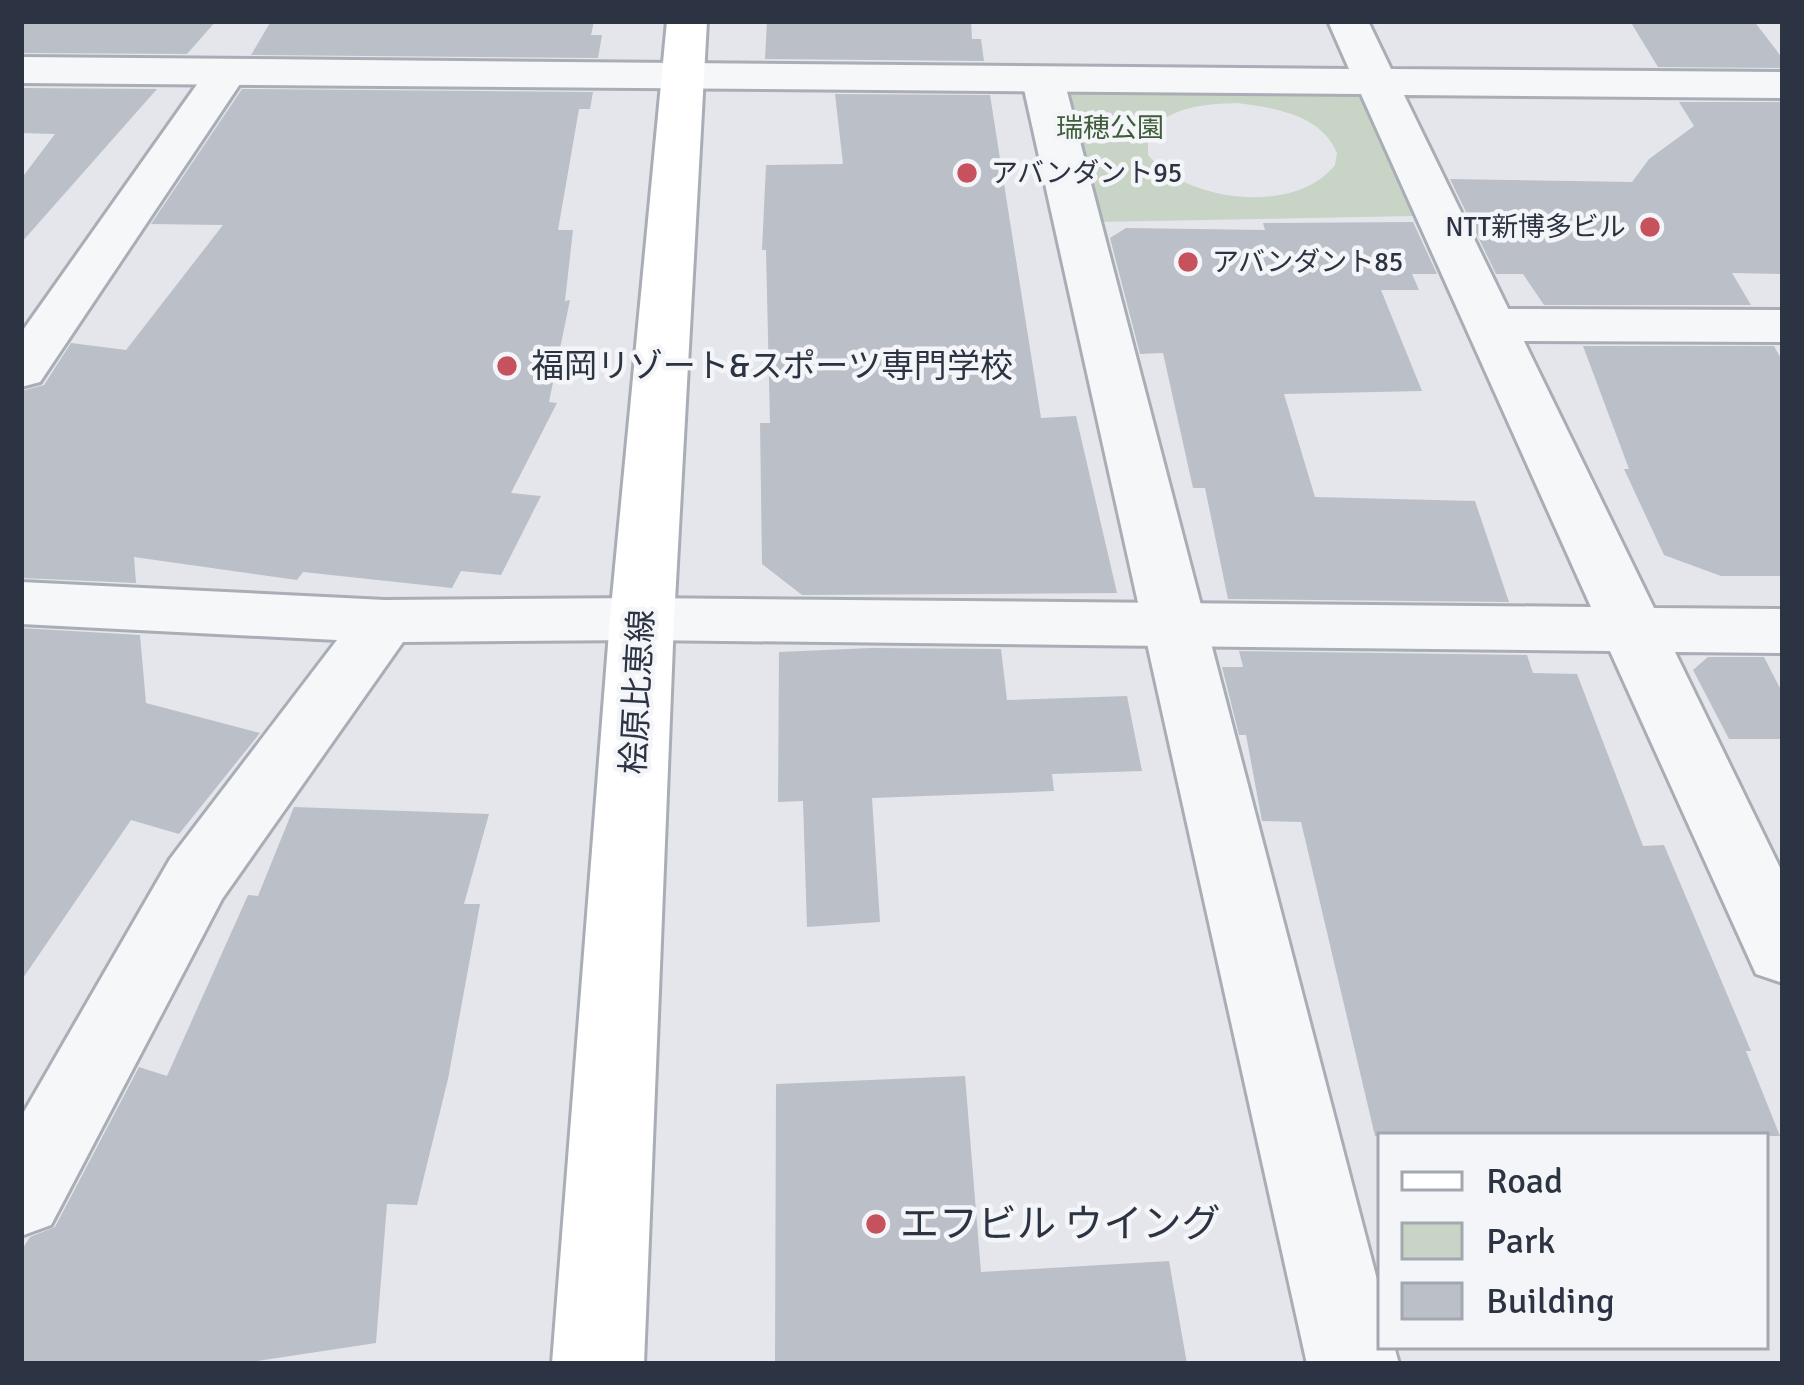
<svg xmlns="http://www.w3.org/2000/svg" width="1804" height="1385" font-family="Signika,'Noto Sans JP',sans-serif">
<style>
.green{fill:#c8d4c5;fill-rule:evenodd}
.building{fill:#bbbfc7}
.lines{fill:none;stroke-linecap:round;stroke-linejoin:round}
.minor-casing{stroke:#a9adb5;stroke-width:6}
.tertiary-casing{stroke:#a9adb5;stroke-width:6}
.secondary-casing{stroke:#a9adb5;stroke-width:6}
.minor{fill:#f6f7f9;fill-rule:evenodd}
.tertiary{fill:#f6f7f9;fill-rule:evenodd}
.secondary{fill:#fff;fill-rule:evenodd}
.poi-dot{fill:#c6525d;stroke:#f3f5f8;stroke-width:4.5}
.labels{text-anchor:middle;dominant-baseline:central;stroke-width:9;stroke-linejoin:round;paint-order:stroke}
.far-park-label{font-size:27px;fill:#3f5d3a;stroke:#f3f5f8}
.far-poi-label{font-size:27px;fill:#2c3342;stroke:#f3f5f8;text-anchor:start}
.poi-label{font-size:33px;fill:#2c3342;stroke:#f3f5f8;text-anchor:start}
.street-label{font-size:33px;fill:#2c3342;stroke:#f3f5f8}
.near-poi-label{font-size:39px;fill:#2c3342;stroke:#f3f5f8;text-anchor:start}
</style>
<rect width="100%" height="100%" fill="#e4e6eb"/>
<!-- green -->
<path class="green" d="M1074 91 1347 92 1360 97 1413 216 1096 222 1065 96ZM1238 103C1274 108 1321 114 1337 153L1335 165C1295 216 1186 202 1148 155V132C1172 106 1205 104 1238 103Z"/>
<!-- building -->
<g class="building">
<path d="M21 21H216L187 54 21 53Z"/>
<path d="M271 21H594L591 35H602L598 58 251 55Z"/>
<path d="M767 21H971L972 39H981L984 61 765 59Z"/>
<path d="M1630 21H1754L1783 59V68L1658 67Z"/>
<path d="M21 88 157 89 21 243V179L55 134 21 133Z"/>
<path d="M242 89 593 92 590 109H579L558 230H573L565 301 570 300 549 402 557 403 511 493 541 496 501 575 461 571 452 588 303 572 297 580 134 557 136 583 21 578V391L44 385 71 343 126 350 223 225 151 224Z"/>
<path d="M835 94 990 95 1041 418 1076 416 1117 593 802 595 762 564 760 423H770L766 250H762L766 165 843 164Z"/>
<path d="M1679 102H1783V274L1732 273 1751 305H1544L1523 274H1496L1450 179 1632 182 1649 159 1694 126Z"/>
<path d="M1413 222 1437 274H1412L1419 290H1381L1422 391 1284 394 1315 497 1475 501 1509 602 1228 599 1205 488H1193L1163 353 1140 354 1110 238 1126 228 1265 230 1263 223Z"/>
<path d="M1583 346H1774L1783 362V576H1721L1664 555 1624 469H1629Z"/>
<path d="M21 628 140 635 146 703 260 733 179 834 131 820 21 981Z"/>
<path d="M871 648 1001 649 1007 700 1127 696 1142 771 1052 774 1054 791 872 798 880 922 807 927 803 801 778 802 779 652Z"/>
<path d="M1239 651 1527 655 1533 673 1577 674 1643 846 1664 845 1751 1051H1746L1780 1136H1375L1301 822 1262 821 1246 735H1239L1222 667H1243Z"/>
<path d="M1708 657H1764L1783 694V739H1729L1693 670Z"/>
<path d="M294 807 489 814 464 904H480L448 1079 417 1205 387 1204 376 1343 238 1364H21V1251L30 1237 55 1227 139 1067 167 1076 248 895 258 896Z"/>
<path d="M965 1076 981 1272 1169 1261 1187 1364H775L776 1084Z"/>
</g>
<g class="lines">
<!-- minor casing -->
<g class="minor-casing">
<g id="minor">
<path d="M225 62 240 66 246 75 40 382 21 387V333L210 66Z"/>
<path d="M1043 67 1058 71 1064 80 1381 1295V1346H1394L1399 1364H1307L1022 80 1028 71Z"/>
<path d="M1494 309 1783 310V342L1494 341 1476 336 1468 325 1476 314Z"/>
<path d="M21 582 385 600 642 598 664 604 674 619 664 634 642 640 403 642 222 899 51 1225 21 1236V1117L170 859 337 640 21 624Z"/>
</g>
</g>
<!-- tertiary casing -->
<g class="tertiary-casing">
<path id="tertiary" d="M1328 21H1368L1391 69 1783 72V98L1404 95 1654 608 1783 609V653L1675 652 1783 874V983L1756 974 1610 651 642 640 620 634 610 619 620 604 642 598 1591 607 1361 94 21 83V57L1349 69Z"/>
</g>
<!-- secondary casing -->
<g class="secondary-casing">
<path id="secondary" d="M667 21H707L674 619 644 1364H552L610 619Z"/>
</g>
<!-- minor -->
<use href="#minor" class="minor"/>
<!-- tertiary -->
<use href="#tertiary" class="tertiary"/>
<!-- secondary -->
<use href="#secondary" class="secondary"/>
</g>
<!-- markers -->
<g class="poi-dot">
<circle cx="967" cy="173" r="12"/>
<circle cx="1650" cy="227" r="12"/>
<circle cx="1188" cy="262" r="12"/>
<circle cx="507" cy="366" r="12"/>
<circle cx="876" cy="1224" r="12"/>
</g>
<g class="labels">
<!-- far-park labels -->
<g class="far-park-label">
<text x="1110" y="128">瑞穂公園</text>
</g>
<!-- far-poi labels -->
<g class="far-poi-label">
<text x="991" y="173">アバンダント95</text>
<text x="1626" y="227" text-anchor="end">NTT新博多ビル</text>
<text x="1212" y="262">アバンダント85</text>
</g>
<!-- poi labels -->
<g class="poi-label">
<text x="531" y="366">福岡リゾート&amp;スポーツ専門学校</text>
</g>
<!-- street labels -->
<g class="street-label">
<text transform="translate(638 692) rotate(-87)">桧原比恵線</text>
</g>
<!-- near-poi labels -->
<g class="near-poi-label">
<text x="900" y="1224">エフビル ウイング</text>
</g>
</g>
<!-- border -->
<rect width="1804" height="1385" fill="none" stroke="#2c3342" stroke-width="48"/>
<!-- legend -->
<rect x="1378" y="1133" width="390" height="216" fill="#f3f5f8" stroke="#a3a7af" stroke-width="3"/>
<rect x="1402" y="1172" width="60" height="18" fill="#ffffff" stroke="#a3a7af" stroke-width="3"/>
<text x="1486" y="1193" font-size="36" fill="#2c3342">Road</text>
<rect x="1402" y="1223" width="60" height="36" fill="#c8d4c5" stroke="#a3a7af" stroke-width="3"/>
<text x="1486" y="1253" font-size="36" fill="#2c3342">Park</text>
<rect x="1402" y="1283" width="60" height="36" fill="#bbbfc7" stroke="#a3a7af" stroke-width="3"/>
<text x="1486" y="1313" font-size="36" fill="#2c3342">Building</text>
</svg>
